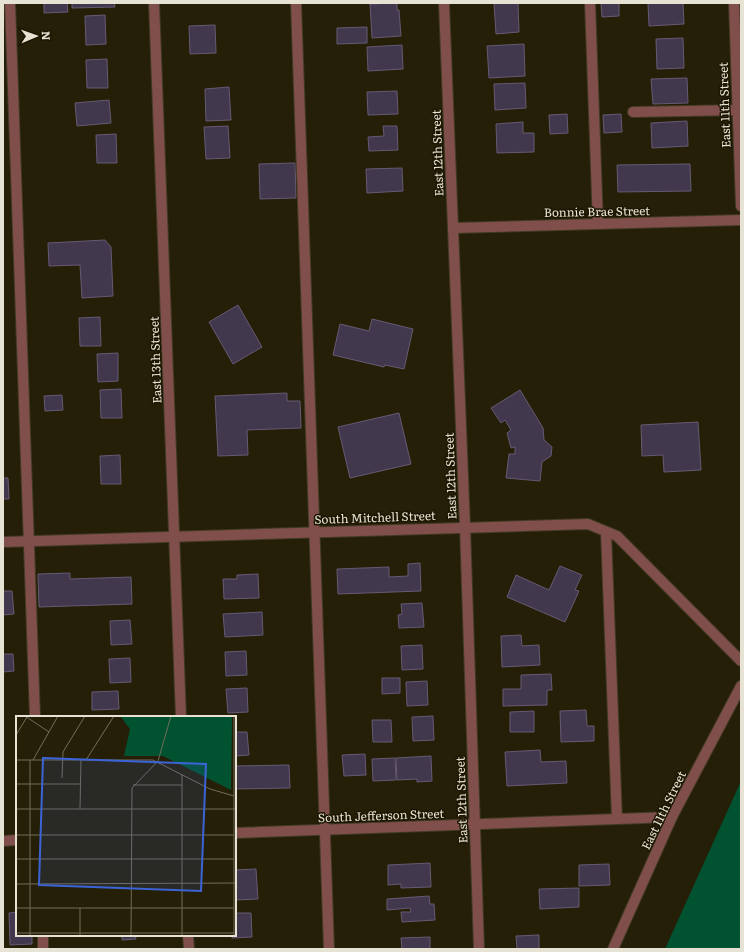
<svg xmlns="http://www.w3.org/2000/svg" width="744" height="952" font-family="Literata,serif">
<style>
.green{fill:#005231}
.building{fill:#42384e;stroke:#655a73}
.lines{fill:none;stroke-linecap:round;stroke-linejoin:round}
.service-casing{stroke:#413a24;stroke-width:12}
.minor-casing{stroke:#413a24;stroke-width:12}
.service{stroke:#814f4b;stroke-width:10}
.minor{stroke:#814f4b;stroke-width:10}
.labels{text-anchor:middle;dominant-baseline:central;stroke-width:3;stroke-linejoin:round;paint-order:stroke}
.street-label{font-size:12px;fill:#e7e3d4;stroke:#1c1600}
.inset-road{fill:none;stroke:#736d59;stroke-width:1}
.view{fill:#3b64d7;fill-opacity:0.15;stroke:#3b64d7;stroke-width:2}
.inset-edge{fill:none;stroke:#e7e3d4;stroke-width:2}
</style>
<rect width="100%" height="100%" fill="#261f07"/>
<!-- green -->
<path class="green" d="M741 781V949H665Z"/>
<!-- building -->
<g class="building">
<path d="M44 3H67L68 12 44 13Z"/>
<path d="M72 3H114L115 7 72 8Z"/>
<path d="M397 3V10H399L401 36 372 38 370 4Z"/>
<path d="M494 3H518L519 32 496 34Z"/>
<path d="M601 3H619V16L602 17Z"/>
<path d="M648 3H683L684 24 649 26Z"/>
<path d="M105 15 106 44 86 45 85 16Z"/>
<path d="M215 25 216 53 190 54 189 26Z"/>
<path d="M367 27V43L337 44V28Z"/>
<path d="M683 38 684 68 657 69 656 39Z"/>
<path d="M524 44 525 76 489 78 487 46Z"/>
<path d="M402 45 403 69 368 71 367 47Z"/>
<path d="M107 59 108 88H87L86 60Z"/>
<path d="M687 78 688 103 653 104 651 79Z"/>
<path d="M525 83 526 108 495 110 494 84Z"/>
<path d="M229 87 231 120 206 121 205 89Z"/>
<path d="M397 91 398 114 368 115 367 92Z"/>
<path d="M109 100 111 123 77 126 75 103Z"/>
<path d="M567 114 568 133 550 134 549 115Z"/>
<path d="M621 114 622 132 604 133 603 115Z"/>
<path d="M687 121 688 146 652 148 651 123Z"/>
<path d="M523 122V133H534V152L497 153 496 124Z"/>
<path d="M228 126 230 158 206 159 204 127Z"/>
<path d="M383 126H397L398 150 369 151 368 137 384 136Z"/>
<path d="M116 134 117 163H97L96 135Z"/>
<path d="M295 163 296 198 260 199 259 164Z"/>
<path d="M690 164 691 191 618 192 617 165Z"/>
<path d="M402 168 403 191 367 193 366 169Z"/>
<path d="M105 240 111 247 113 296 82 298 80 265 49 266 48 243Z"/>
<path d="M238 305 262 347 233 364 209 322Z"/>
<path d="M100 317 101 346H80L79 318Z"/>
<path d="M372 319 413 329 404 369 385 365 384 367 333 355 340 324 369 331Z"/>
<path d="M118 353V381L98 382 97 354Z"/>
<path d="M121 389 122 418H101L100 390Z"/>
<path d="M520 390 543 428 544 440 552 447 551 456 542 462 540 481 506 478 509 454H515V447L511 448 507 433 511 430 505 420 501 423 491 408Z"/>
<path d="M287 393V401H300L301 428 247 430 248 455 218 456 215 396Z"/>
<path d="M62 395 63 410 45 411 44 396Z"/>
<path d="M399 413 411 464 350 478 338 427Z"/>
<path d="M698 422 701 470 664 472 663 455 642 456 641 425Z"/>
<path d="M120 455 121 484H101L100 456Z"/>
<path d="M3 478H8L9 499H3Z"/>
<path d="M420 563 421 591 338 594 337 569 389 567V577L408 576V564Z"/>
<path d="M560 566 582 575 575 590 579 591 565 622 507 597 516 575 549 590Z"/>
<path d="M70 573V579L131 577 132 604 39 607 38 574Z"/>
<path d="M258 574 259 598 224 599 223 579H237V575Z"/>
<path d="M3 591H12L14 614 3 615Z"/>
<path d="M422 603 424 627 399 628 398 615 402 614 401 604Z"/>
<path d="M262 612 263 635 225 637 223 614Z"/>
<path d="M130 620 132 644 111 645 110 621Z"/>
<path d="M521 635 522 646 539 645 540 665 502 667 501 636Z"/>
<path d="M422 645 423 669 402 670 401 646Z"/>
<path d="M246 651 247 675 226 676 225 652Z"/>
<path d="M3 654H13L14 671 3 672Z"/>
<path d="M130 658 131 682 110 683 109 659Z"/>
<path d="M551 674 552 690H547V705L503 706V689H521V675Z"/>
<path d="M382 678H400V693L382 694Z"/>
<path d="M427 681 428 705 407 706 406 682Z"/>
<path d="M247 688 248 712 228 713 226 689Z"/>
<path d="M118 691 119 709 92 710V692Z"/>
<path d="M586 710 587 726H594V741L561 742 560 711Z"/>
<path d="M534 711V732H510V712Z"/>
<path d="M433 716 434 740 413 741 412 717Z"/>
<path d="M372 720H391L392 742H373Z"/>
<path d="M235 732H247L249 755 235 756Z"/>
<path d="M540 750 541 762 566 761 567 783 507 786 505 752Z"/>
<path d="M365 754 366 775 344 776 342 755Z"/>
<path d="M431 756 432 781 417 782V779L397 780 396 758Z"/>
<path d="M395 758 396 780 373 781 372 759Z"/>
<path d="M289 765 290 788 235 789V766Z"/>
<path d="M430 863 431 887 401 888V884L388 885V865Z"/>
<path d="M609 864 610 885 579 886V865Z"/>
<path d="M256 869 258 899 235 900V870Z"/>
<path d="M579 888V907L540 909 539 889Z"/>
<path d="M429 896 430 904H434L435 920 402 922 401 912H411L410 908 387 910V899Z"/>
<path d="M17 912V935H32V944L10 945 9 913Z"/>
<path d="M235 913H251L252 937 232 938V935H235Z"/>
<path d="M122 935H135L136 939 122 940Z"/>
<path d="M539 935V949H517L516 936Z"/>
<path d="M430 937V949H402L401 938Z"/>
</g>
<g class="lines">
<!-- service casing -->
<g class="service-casing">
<g id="service">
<path d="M10 3 35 717"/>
<path d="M296 3 329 949"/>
<path d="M590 3 598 224"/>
<path d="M633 112 741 110"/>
<path d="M606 532 617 819"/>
<path d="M43 935V949"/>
</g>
</g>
<!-- minor casing -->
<g class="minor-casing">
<g id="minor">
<path d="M154 3 181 717"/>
<path d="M444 3 465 526 479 949"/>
<path d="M734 3 741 206"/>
<path d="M453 228 741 220"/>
<path d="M3 542 588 524 617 536 741 661"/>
<path d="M235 833 672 817"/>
<path d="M3 841 17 840"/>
<path d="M188 935 189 949"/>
<path d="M613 949 672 817 741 686"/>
</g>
</g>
<!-- service -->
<use href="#service" class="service"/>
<!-- minor -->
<use href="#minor" class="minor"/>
</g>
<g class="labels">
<!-- street labels -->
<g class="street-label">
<text transform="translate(724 105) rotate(-92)">East 11th Street</text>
<text transform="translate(437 153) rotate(-92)">East 12th Street</text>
<text transform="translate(597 211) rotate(-1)">Bonnie Brae Street</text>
<text transform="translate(155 360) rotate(-92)">East 13th Street</text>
<text transform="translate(450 476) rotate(-92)">East 12th Street</text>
<text transform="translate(375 517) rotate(-2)">South Mitchell Street</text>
<text transform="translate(461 800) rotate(-92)">East 12th Street</text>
<text transform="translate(663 810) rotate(-64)">East 11th Street</text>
<text transform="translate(381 815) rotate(-2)">South Jefferson Street</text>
</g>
</g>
<!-- overview -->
<g transform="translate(16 716)">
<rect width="220" height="220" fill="#261f07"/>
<path d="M216 0 215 74 147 40H108L114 13 104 0Z" fill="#005231"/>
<path class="inset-road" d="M9 0 33 16M218 0V220M0 19 11 1M0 44H137L194 73 218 80M17 44 42 0M70 44 98 0M46 62 47 36 69 0M0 68H65M117 69H166M0 93H220M64 93 65 44M0 119H218M0 143H218M0 168 220 167M0 192H218M0 217H218M14 219V44M64 220V192M115 220 116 72 142 45 155 0M166 220V59"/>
<path class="view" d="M27 42 190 48 185 175 23 169Z"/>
<rect width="220" height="220" class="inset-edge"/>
</g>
<!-- border -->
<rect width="744" height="952" fill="none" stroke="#e7e3d4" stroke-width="8"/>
<!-- north arrow -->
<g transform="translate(36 36) rotate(88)" stroke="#1c1600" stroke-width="3" paint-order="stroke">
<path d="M0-3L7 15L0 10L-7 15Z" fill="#e7e3d4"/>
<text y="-6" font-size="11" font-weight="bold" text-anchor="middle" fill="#e7e3d4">N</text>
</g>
</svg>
